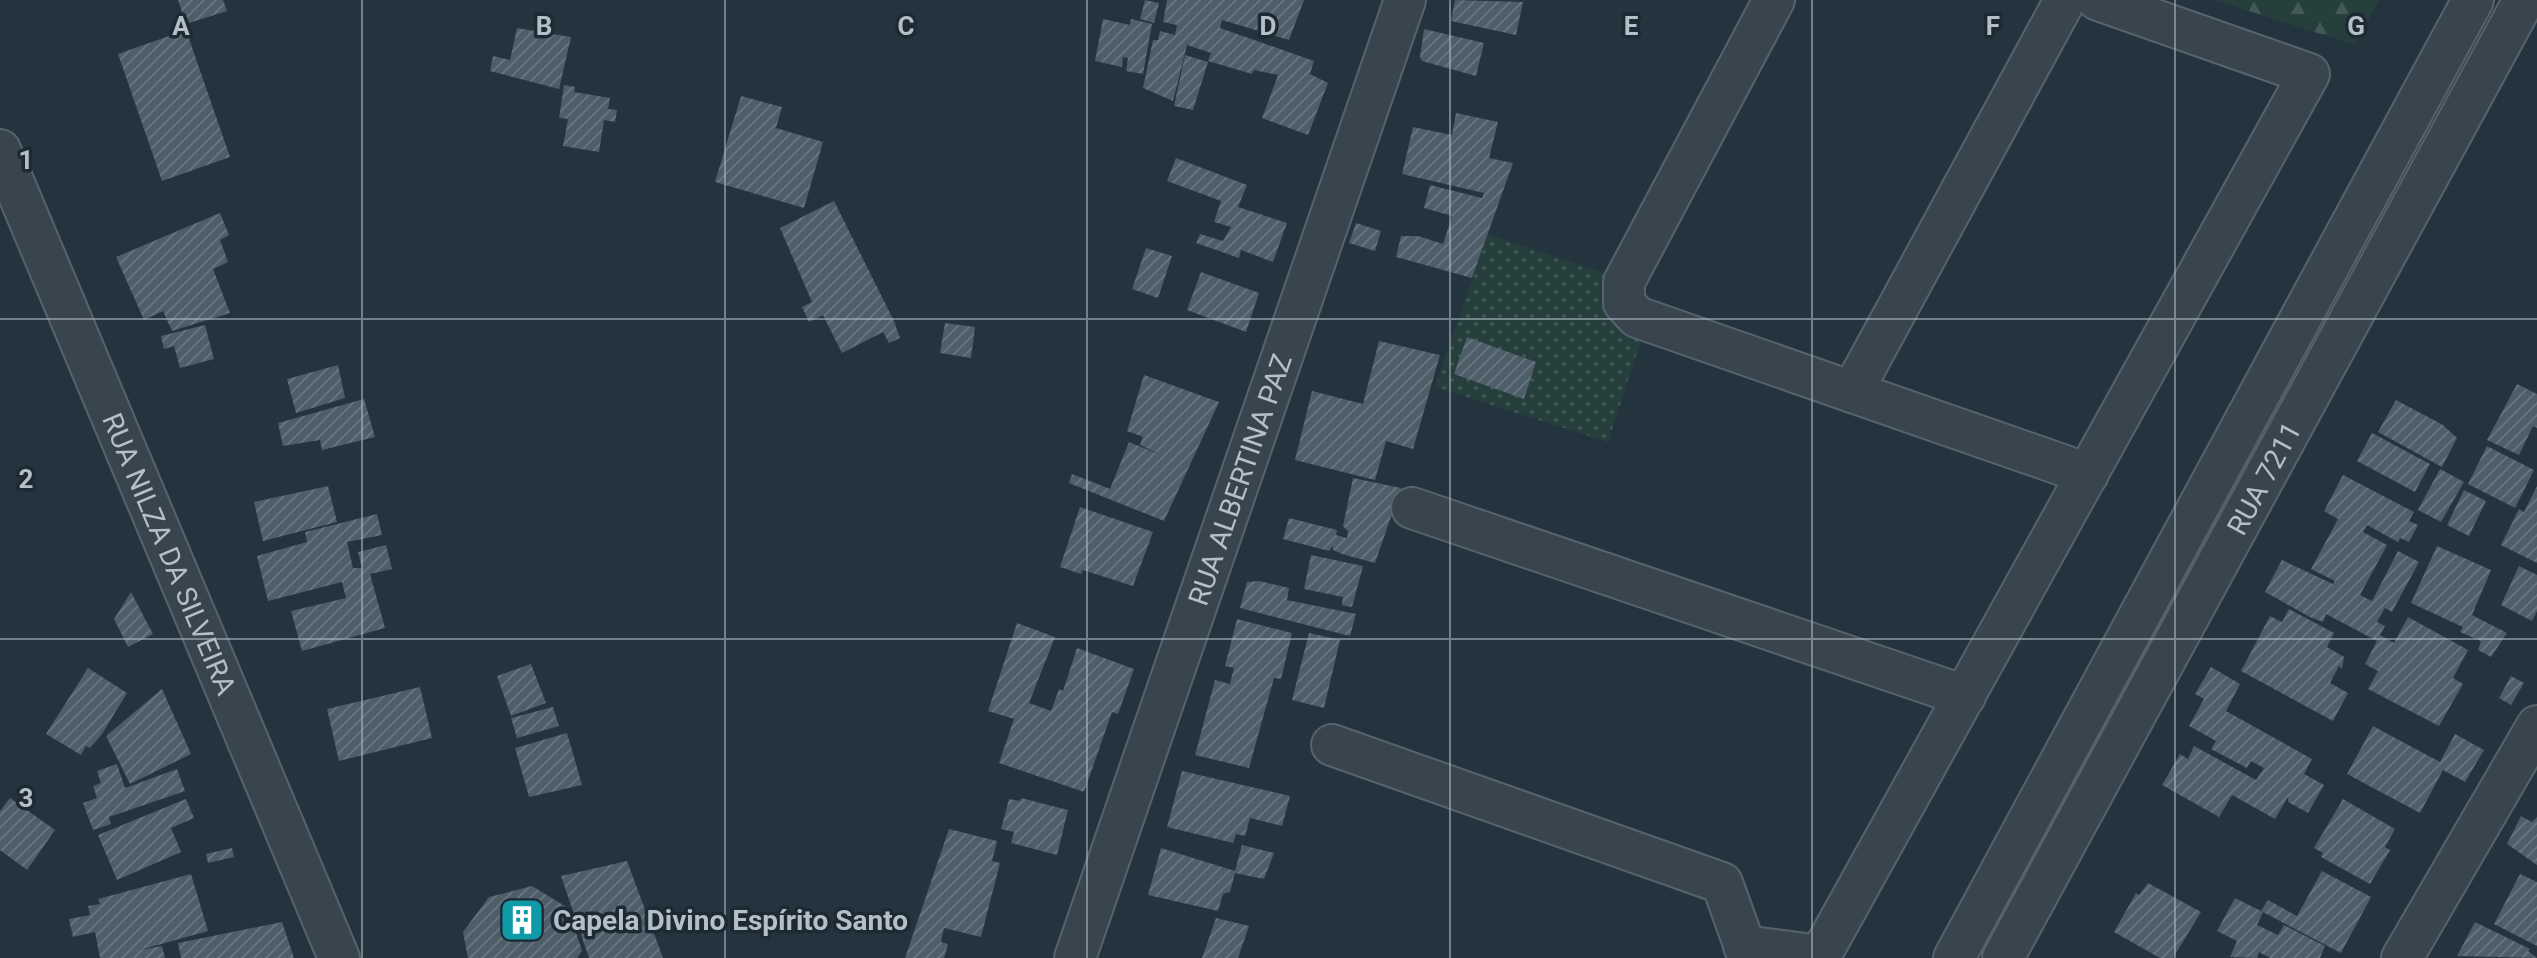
<svg xmlns="http://www.w3.org/2000/svg" width="2537" height="958" font-family="Roboto,sans-serif">
<style>
.forest{fill:url(#forest-firs)}
.park{fill:url(#park-dots)}
.building{fill:url(#building-hatch)}
.lines{fill:none;stroke-linecap:round;stroke-linejoin:round}
.street-casing{stroke:#56636c;stroke-width:44}
.street{stroke:#38454e;stroke-width:40}
.grid{fill:none;stroke:#b4c0c9;stroke-width:2;stroke-opacity:0.55}
.labels{text-anchor:middle;dominant-baseline:central;stroke-width:7;stroke-linejoin:round;paint-order:stroke}
.street-label{font-size:28px;fill:#b4c0c9;stroke:#1d2a33}
.poi-label{font-size:28px;font-weight:bold;fill:#b4c0c9;stroke:#1d2a33;text-anchor:start}
.grid-label{font-size:26px;text-anchor:middle;font-weight:bold;fill:#b4c0c9;stroke:#1d2a33;stroke-width:7;stroke-linejoin:round;paint-order:stroke}
</style>
<defs>
<pattern id="forest-firs" width="22" height="20" patternUnits="userSpaceOnUse" patternTransform="scale(2)"><rect width="22" height="20" fill="#263f3d"/><path d="M5 1l3.5 6h-7zM16 11l3.5 6h-7z" fill="#435958"/></pattern>
<pattern id="park-dots" width="8" height="8" patternUnits="userSpaceOnUse" patternTransform="scale(2)"><rect width="8" height="8" fill="#263f3d"/><path d="M2 2h.1M6 6h.1" fill="none" stroke="#435958" stroke-width="1.8" stroke-linecap="round"/></pattern>
<pattern id="building-hatch" width="6" height="6" patternUnits="userSpaceOnUse" patternTransform="scale(2)"><rect width="6" height="6" fill="#4d5e69"/><path d="M-1 1l2-2M0 6l6-6M5 7l2-2" fill="none" stroke="#64737d"/></pattern>
</defs>
<rect width="100%" height="100%" fill="#24343e"/>
<!-- forest -->
<path class="forest" d="M2215 0H2379L2355 45Z"/>
<!-- park -->
<path class="park" d="M1488 234 1605 273C1603 307 1609 327 1641 341L1608 442 1435 387Z"/>
<!-- building -->
<g class="building">
<path d="M178 0H223L227 11 186 24Z"/>
<path d="M1145 0 1159 3 1154 23 1140 19Z"/>
<path d="M1167 0H1304L1289 40 1222 20 1220 28 1314 61 1310 74 1328 83 1308 135 1262 118 1278 75 1254 70 1252 74 1208 61 1211 53 1187 45 1173 101 1143 88 1153 40H1158L1160 31 1175 35 1177 25 1163 22Z"/>
<path d="M1455 0 1523 2 1516 35 1451 21Z"/>
<path d="M1103 19 1130 25 1131 19 1152 24 1143 74 1126 71 1128 58 1123 57 1122 67 1095 61Z"/>
<path d="M517 28 571 37 559 89 490 71 493 56 510 60Z"/>
<path d="M1424 29 1484 43 1476 76 1422 61 1420 57Z"/>
<path d="M186 30 230 157 162 181 118 54Z"/>
<path d="M1185 55 1208 62 1193 110 1174 106Z"/>
<path d="M564 85 575 87 574 92 610 98 608 109 617 110 615 122 604 120 599 152 563 146 568 119 559 118Z"/>
<path d="M741 96 782 107 776 128 823 142 804 208 715 182Z"/>
<path d="M1456 113 1498 122 1489 158 1513 163 1472 278 1396 257 1401 236H1418L1443 244 1452 216 1424 208 1430 185 1482 198 1484 193 1402 174 1413 127 1452 135Z"/>
<path d="M1176 158 1247 185 1238 207 1287 223 1273 262 1241 250 1239 258 1196 243 1200 234 1223 241 1231 227 1214 222 1221 201 1167 181Z"/>
<path d="M834 201 894 321 900 338 889 343 883 332 842 353 823 315 809 322 802 307 812 302 780 228Z"/>
<path d="M220 213 229 235 220 240 228 262 213 269 230 313 172 331 163 311 144 320 116 257Z"/>
<path d="M1356 223 1381 231 1375 251 1349 243Z"/>
<path d="M1146 248 1172 256 1158 298 1132 289Z"/>
<path d="M1201 272 1259 293 1246 332 1187 310Z"/>
<path d="M945 323 975 327 971 358 940 353Z"/>
<path d="M205 325 214 359 180 368 174 346 164 349 161 336Z"/>
<path d="M1467 337 1536 362 1524 399 1454 374Z"/>
<path d="M1379 341 1440 355 1413 449 1386 441 1375 480 1295 460 1312 391 1363 404Z"/>
<path d="M338 365 345 398 296 413 287 379Z"/>
<path d="M1144 375 1219 402 1164 521 1069 483 1072 474 1110 489 1129 442 1161 455 1140 445 1143 437 1127 431Z"/>
<path d="M2517 384 2537 394V428L2533 426 2519 455 2487 440Z"/>
<path d="M364 399 375 437 322 450 320 440 283 446 278 423Z"/>
<path d="M2396 400 2443 425 2457 438 2442 467 2378 432Z"/>
<path d="M2372 433 2430 464 2415 492 2357 461Z"/>
<path d="M2487 446 2534 470 2515 508 2468 484Z"/>
<path d="M2440 469 2464 482 2441 522 2418 510Z"/>
<path d="M2343 475 2414 512 2409 521 2418 525 2409 542 2400 538 2398 542 2367 525 2363 532 2387 545 2360 595 2372 601 2398 551 2419 562 2392 612 2385 608 2377 622 2385 626 2380 635 2394 643 2408 617 2468 650 2453 678 2463 684 2439 726 2368 689 2378 671 2365 664 2377 641 2326 614 2323 622 2310 617 2265 592 2282 560 2333 584 2335 581 2311 569 2338 519 2324 511Z"/>
<path d="M1353 478 1401 488 1375 563 1342 554 1333 550V546L1329 551 1283 539 1289 518 1337 530 1336 535 1347 538 1348 531 1343 526Z"/>
<path d="M328 486 337 522 263 541 254 502Z"/>
<path d="M2537 486V563L2501 545 2519 509 2524 512Z"/>
<path d="M2464 490 2486 501 2469 536 2447 525Z"/>
<path d="M1080 507 1153 532 1133 586 1083 570 1081 574 1060 567Z"/>
<path d="M377 514 382 535 347 542 353 568H362L358 552 386 545 392 569 370 574 385 628 302 651 291 611 346 598 342 582 268 601 257 556 307 542 305 532Z"/>
<path d="M2437 546 2491 570 2472 615 2507 633 2491 657 2478 650 2481 641 2460 632 2463 627 2411 603Z"/>
<path d="M1311 555 1363 566 1352 607 1342 605 1343 597 1304 589Z"/>
<path d="M2519 566 2537 575V611L2532 621 2501 605Z"/>
<path d="M1259 581 1289 588 1287 600 1356 614 1350 636 1240 608 1247 582Z"/>
<path d="M131 592 153 634 128 647 114 619Z"/>
<path d="M2289 609 2334 633 2327 647 2344 657 2342 669 2339 666 2330 683 2348 693 2333 721 2241 671 2270 616 2282 622Z"/>
<path d="M1237 619 1292 633 1281 679 1274 678 1249 768 1195 755 1215 680 1230 684 1234 668 1225 666Z"/>
<path d="M1017 623 1055 637 1029 703 1051 711 1059 689 1063 691 1077 648 1134 669 1118 714 1112 712 1084 792 999 763 1014 719 988 711Z"/>
<path d="M1309 633 1340 640 1324 708 1292 700Z"/>
<path d="M531 664 546 703 511 716 497 676Z"/>
<path d="M2211 667 2240 684 2226 711 2312 759 2304 774 2324 785 2308 813 2288 802V797L2275 819 2232 795 2219 817 2162 785 2180 754 2188 759 2194 746 2256 780 2264 768 2251 761 2247 768 2211 749 2216 741 2189 726 2204 699 2195 694Z"/>
<path d="M88 668 127 693 102 734 90 748 86 746 81 755 46 734Z"/>
<path d="M2511 676 2524 683 2511 705 2499 698Z"/>
<path d="M420 687 432 738 339 761 327 709Z"/>
<path d="M162 689 191 754 130 784 106 736Z"/>
<path d="M553 707 559 726 517 738 511 718Z"/>
<path d="M2373 726 2440 762 2455 734 2484 750 2465 782 2443 770 2420 813 2347 774Z"/>
<path d="M567 733 582 785 529 797 515 748Z"/>
<path d="M117 764 125 788 177 769 185 791 109 817 111 824 93 830 83 803 97 798 93 786 101 783 97 771Z"/>
<path d="M1182 771 1290 796 1282 826 1250 818 1245 836 1236 834 1233 843 1167 827Z"/>
<path d="M10 798 55 830 27 870 0 850V811Z"/>
<path d="M1021 798 1068 810 1057 855 1011 843 1014 832 1001 829 1009 799 1020 801Z"/>
<path d="M186 799 194 818 171 828 181 852 117 880 98 835Z"/>
<path d="M2343 799 2395 829 2385 847 2390 850 2370 884 2321 857 2323 853 2314 848Z"/>
<path d="M2521 816 2532 822 2537 817V865L2507 844Z"/>
<path d="M949 829 997 841 992 861 1000 863 981 937 944 928 941 942 948 944 944 958H905Z"/>
<path d="M1242 845 1274 853 1264 879 1235 873 1230 892 1223 894 1218 911 1148 895 1161 848 1235 871Z"/>
<path d="M232 848 234 857 208 863 206 854Z"/>
<path d="M627 861 663 958H589L561 876Z"/>
<path d="M2322 871 2371 897 2341 953 2261 911 2268 900 2297 916Z"/>
<path d="M191 874 208 931 140 950 162 946 165 958H100L95 932 73 937 69 919 90 915 88 906 100 904 98 899Z"/>
<path d="M2520 874 2537 882V946L2494 924Z"/>
<path d="M2148 883 2201 912 2173 958H2160L2114 932 2136 893 2139 895Z"/>
<path d="M532 886 568 908 582 951 577 958H468L463 932 489 897Z"/>
<path d="M2235 898 2263 912 2257 925 2278 935 2284 925 2325 946 2320 958H2270L2259 952 2257 958 2230 957 2237 941 2217 931Z"/>
<path d="M1216 918 1249 926 1238 958H1202Z"/>
<path d="M282 922 294 958H181L178 943Z"/>
<path d="M2475 922 2530 949 2528 951 2537 958 2457 956Z"/>
</g>
<g class="lines">
<!-- street casing -->
<g class="street-casing">
<g id="street">
<path d="M1774 0 1624 282V303L1637 317 2088 474"/>
<path id="s1" d="M0 150 339 958"/>
<path d="M1852 392 2065 0"/>
<path d="M1412 508 1965 696"/>
<path d="M1332 745 1722 883 1749 958"/>
<path d="M1744 946 1821 956"/>
<path id="s2" d="M1075 958 1405 0"/>
<path d="M1819 958 2309 74 2098 0"/>
<path d="M1954 958 2473 0"/>
<path id="s3" d="M2003 958 2524 0"/>
<path d="M2402 958 2537 726"/>
</g>
</g>
<!-- street -->
<use href="#street" class="street"/>
</g>
<!-- grid -->
<path class="grid" d="M362 0V958M725 0V958M1087 0V958M1450 0V958M1812 0V958M2175 0V958M0 319H2537M0 639H2537"/>
<!-- icons -->
<defs>
<g id="building-square" transform="scale(2.3)"><rect x="-9" y="-9" width="18" height="18" rx="4" fill="#0f9aa8" stroke="#1d2a33"/><path d="M-4-6H4V6H1V3H-1V6H-4ZM-2.5-4.3h1.7v1.8h-1.7ZM.8-4.3h1.7v1.8H.8ZM-2.5-1h1.7V.8h-1.7ZM.8-1h1.7V.8H.8Z" fill="#fff"/></g>
</defs>
<g fill-rule="evenodd">
<use href="#building-square" x="522" y="920"/>
</g>
<g class="labels">
<!-- street labels -->
<g class="street-label">
<text stroke="none"><textPath href="#s2" startOffset="506">RUA ALBERTINA PAZ</textPath></text>
<text stroke="none"><textPath href="#s3" startOffset="546">RUA 7211</textPath></text>
<text stroke="none"><textPath href="#s1" startOffset="438">RUA NILZA DA SILVEIRA</textPath></text>
</g>
<!-- poi labels -->
<g class="poi-label">
<text x="553" y="920">Capela Divino Espírito Santo</text>
</g>
</g>
<g class="grid-label">
<text x="181" y="35">A</text>
<text x="544" y="35">B</text>
<text x="906" y="35">C</text>
<text x="1268" y="35">D</text>
<text x="1631" y="35">E</text>
<text x="1993" y="35">F</text>
<text x="2356" y="35">G</text>
<text x="26" y="169">1</text>
<text x="26" y="488">2</text>
<text x="26" y="807">3</text>
</g>
</svg>
